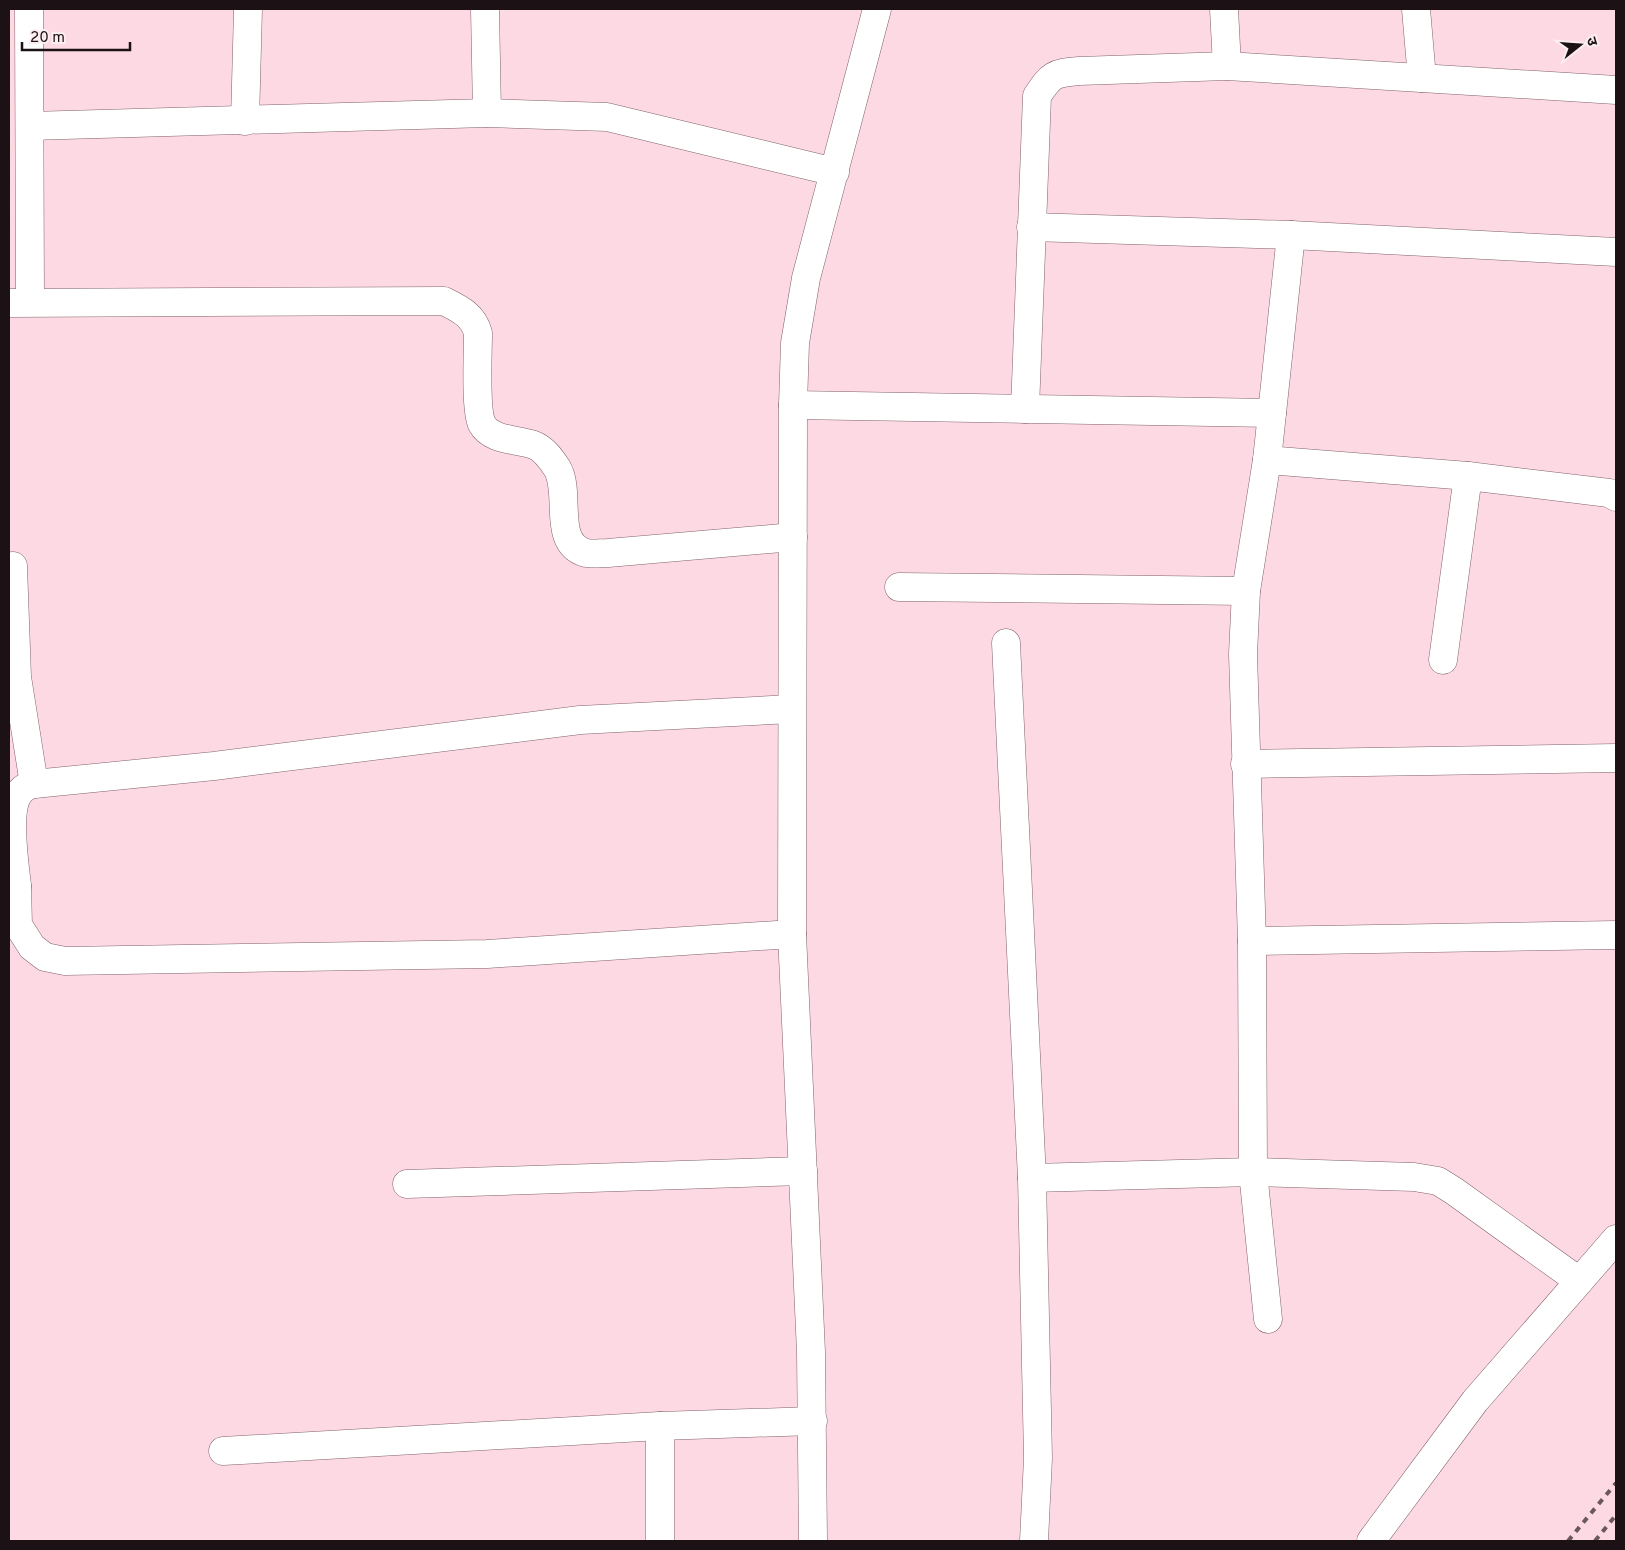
<svg xmlns="http://www.w3.org/2000/svg" width="1625" height="1550" font-family="Overpass,'Noto Sans Devanagari',sans-serif">
<style>
.lines{fill:none;stroke-linecap:round;stroke-linejoin:round}
.minor-casing{stroke:#80626a;stroke-width:29}
.minor{stroke:#fff;stroke-width:28}
.rail{stroke:#6b585d;stroke-width:4;stroke-dasharray:6 6;stroke-linecap:butt}
</style>
<rect width="100%" height="100%" fill="#fddae3"/>
<g class="lines">
<!-- minor casing -->
<g class="minor-casing">
<g id="minor">
<path d="M29 9 30 302"/>
<path d="M485 9 487 113"/>
<path d="M1224 9 1227 66"/>
<path d="M1416 9 1422 78"/>
<path d="M245 121 248 9"/>
<path d="M30 126 487 113 607 117 835 172"/>
<path d="M1031 227 1291 235 1616 252"/>
<path d="M9 303 444 301C460 309 473 315 478 333 478 351 475 410 482 424 491 441 518 439 534 445 544 449 551 459 557 468 572 493 551 543 586 553 593 554 601 553 608 553L793 537"/>
<path d="M793 405 1272 413"/>
<path d="M1025 409 1037 96C1051 75 1053 73 1079 71L1227 66 1616 90"/>
<path d="M1267 460 1468 476 1609 493 1616 497"/>
<path d="M13 566 17 677 34 784"/>
<path d="M899 587 1246 591"/>
<path d="M1006 643 1032 1178 1038 1458 1034 1541"/>
<path d="M1443 660 1468 476"/>
<path d="M1245 764 1616 758"/>
<path d="M9 885 17 886 18 925 32 947 45 957 65 961 487 954 792 934"/>
<path d="M17 886C15 864 4 804 23 789 26 786 31 785 34 784L214 766 580 720 792 709"/>
<path d="M1252 941 1616 935"/>
<path d="M1032 1178 1253 1172 1414 1177 1438 1181 1454 1191 1579 1281"/>
<path d="M407 1184 803 1171"/>
<path d="M1268 1319 1253 1172 1252 941 1243 654 1246 591 1267 460 1291 235"/>
<path d="M223 1451 660 1426 813 1421"/>
<path d="M660 1541V1426"/>
<path d="M813 1541 811 1352 792 934 793 405 795 343 806 278 877 9"/>
<path d="M1371 1541 1475 1401 1616 1239"/>
</g>
</g>
<!-- minor -->
<use href="#minor" class="minor"/>
<!-- rail -->
<g class="rail">
<path d="M1568 1541 1616 1483"/>
<path d="M1595 1541 1616 1515"/>
</g>
</g>
<!-- border -->
<rect width="1625" height="1550" fill="none" stroke="#1c1114" stroke-width="20"/>
<!-- north arrow -->
<g transform="translate(1580 45) rotate(73)" stroke="#fcedf1" stroke-width="4" paint-order="stroke">
<path d="M0-4L9 19L0 12L-9 19Z" fill="#1c1114"/>
<text y="-8" font-size="14" font-weight="bold" text-anchor="middle" fill="#1c1114">उ</text>
</g>
<!-- scale -->
<path d="M22 42v8h108v-8" fill="none" stroke="#1c1114" stroke-width="2.5"/>
<text x="30" y="42" font-size="15" fill="#1c1114" stroke="#fcedf1" stroke-width="4" paint-order="stroke">20 m</text>
</svg>
